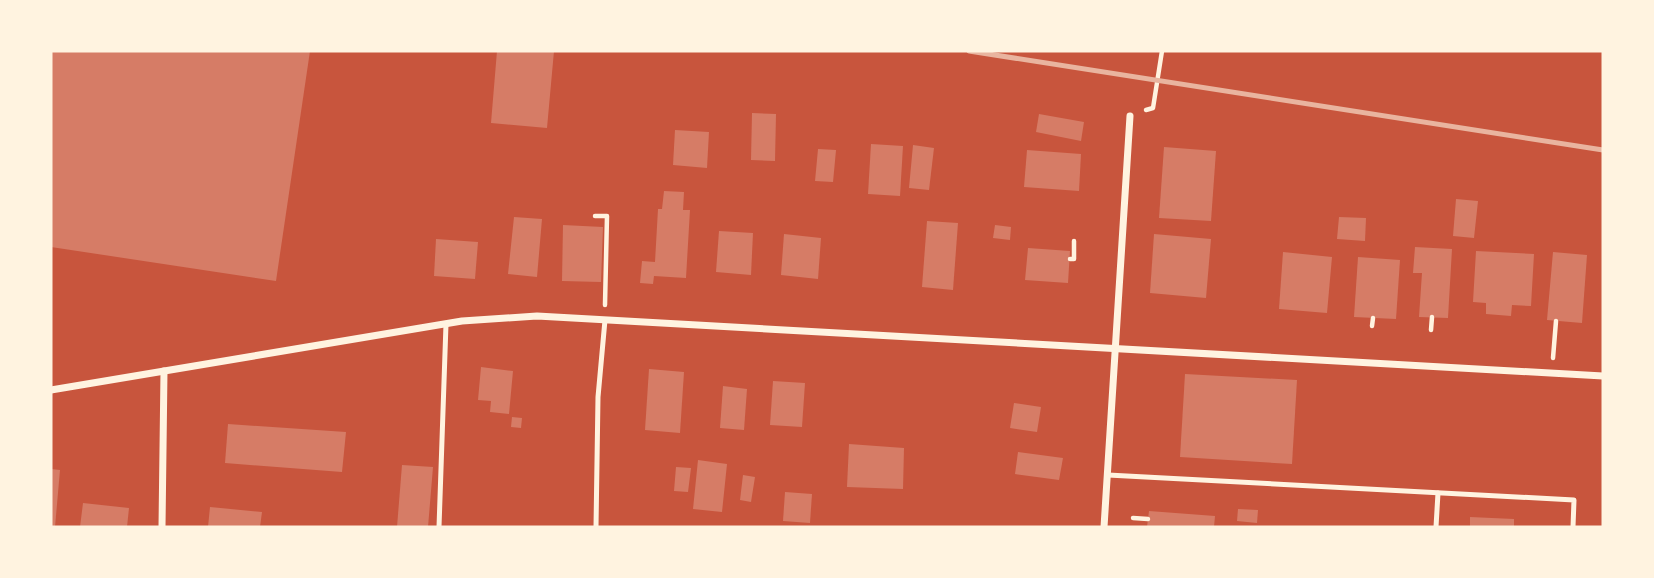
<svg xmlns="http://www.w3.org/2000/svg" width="1654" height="578" font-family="Bitter,serif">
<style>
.building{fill:#d67c66}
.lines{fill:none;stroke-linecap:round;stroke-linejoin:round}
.path{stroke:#fff3e0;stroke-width:4.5}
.service{stroke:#fff3e0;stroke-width:5}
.minor{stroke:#fff3e0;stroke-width:7}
.rail{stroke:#e9b49f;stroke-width:5}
</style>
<rect width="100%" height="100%" fill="#c8553d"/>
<!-- building -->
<g class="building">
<path d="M51 51H310L276 281 51 247Z"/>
<path d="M497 51H554L547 128 491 123Z"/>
<path d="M752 113 776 114 775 161 751 160Z"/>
<path d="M1039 114 1084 122 1081 141 1036 132Z"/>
<path d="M675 130 709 132 707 168 673 165Z"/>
<path d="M871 144 903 146 900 196 868 194Z"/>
<path d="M913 145 934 148 929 190 909 188Z"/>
<path d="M1164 147 1216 151 1211 221 1159 218Z"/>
<path d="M818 149 836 150 833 182 815 181Z"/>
<path d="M1027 150 1081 154 1079 191 1024 187Z"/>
<path d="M664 191 684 192 683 210H690L686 278 654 276 653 284 640 283 642 261 655 262 658 209H662Z"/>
<path d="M1456 199 1478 201 1474 238 1453 236Z"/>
<path d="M514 217 542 219 537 277 508 274Z"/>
<path d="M1339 217 1366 218 1365 241 1337 239Z"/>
<path d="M927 221 958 223 953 290 922 287Z"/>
<path d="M563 225 603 227 601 282 562 281Z"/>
<path d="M995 225 1011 227 1010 240 993 238Z"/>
<path d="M719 231 753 233 751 275 716 272Z"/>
<path d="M784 234 821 238 818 279 781 275Z"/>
<path d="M1154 234 1211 239 1206 298 1150 293Z"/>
<path d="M436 239 478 242 475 279 434 276Z"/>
<path d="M1415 247 1452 249 1448 318 1419 317 1422 273H1413Z"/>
<path d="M1028 248 1070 251 1068 283 1025 280Z"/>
<path d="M1476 251 1534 254 1531 306 1512 305 1511 316 1486 314V303L1473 302Z"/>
<path d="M1283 252 1332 257 1327 313 1279 309Z"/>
<path d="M1553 252 1587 255 1582 323 1547 320Z"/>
<path d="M1358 257 1400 260 1396 319 1354 317Z"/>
<path d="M481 367 513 371 509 414 490 412 491 401 478 400Z"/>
<path d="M649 369 684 372 680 433 645 430Z"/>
<path d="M1185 374 1297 380 1292 464 1180 457Z"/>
<path d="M773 381 805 383 802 427 770 425Z"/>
<path d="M723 386 747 389 744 430 720 428Z"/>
<path d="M1014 403 1041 407 1037 432 1010 428Z"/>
<path d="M512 417 522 418 521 428 511 427Z"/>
<path d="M228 424 346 432 342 472 225 463Z"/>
<path d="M849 444 904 448 903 489 847 487Z"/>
<path d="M1018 452 1063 458 1059 480 1015 474Z"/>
<path d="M698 460 727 464 722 512 693 509Z"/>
<path d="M402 465 433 467 428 527H397Z"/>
<path d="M676 467 691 468 688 492 674 491Z"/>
<path d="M51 469 60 470 55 527H51Z"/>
<path d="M743 475 755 477 751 502 740 500Z"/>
<path d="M785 492 812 494 810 523 783 521Z"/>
<path d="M83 503 129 508 127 527H80Z"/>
<path d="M210 507 262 512 260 527H208Z"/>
<path d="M1238 509 1258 510 1257 523 1237 521Z"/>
<path d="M1149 511 1215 516 1214 527H1147Z"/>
<path d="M1470 517 1514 519V527H1470Z"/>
</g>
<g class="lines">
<!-- path -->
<g class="path">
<path d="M1146 110 1153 108 1162 51"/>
<path d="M595 216H607L605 305"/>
<path d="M1070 259H1074V241"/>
<path d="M1372 326 1373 318"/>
<path d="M1431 330 1432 317"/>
<path d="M1553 358 1556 321"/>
<path d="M1133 518 1148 519"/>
</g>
<!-- service -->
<g class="service">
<path d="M1108 475 1574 500 1573 527"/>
<path d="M439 527 446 324"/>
<path d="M596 527 598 397 605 320"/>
<path d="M1436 527 1438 493"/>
</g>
<!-- minor -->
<g class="minor">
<path d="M51 390 462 321 537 316 1603 376"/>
<path d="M162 527 164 371"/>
<path d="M1104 527 1130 116"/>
</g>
<!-- rail -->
<path class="rail" d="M969 51 1603 150"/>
</g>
<!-- border -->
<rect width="1654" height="578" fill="none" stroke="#fff3e0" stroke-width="105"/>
</svg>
